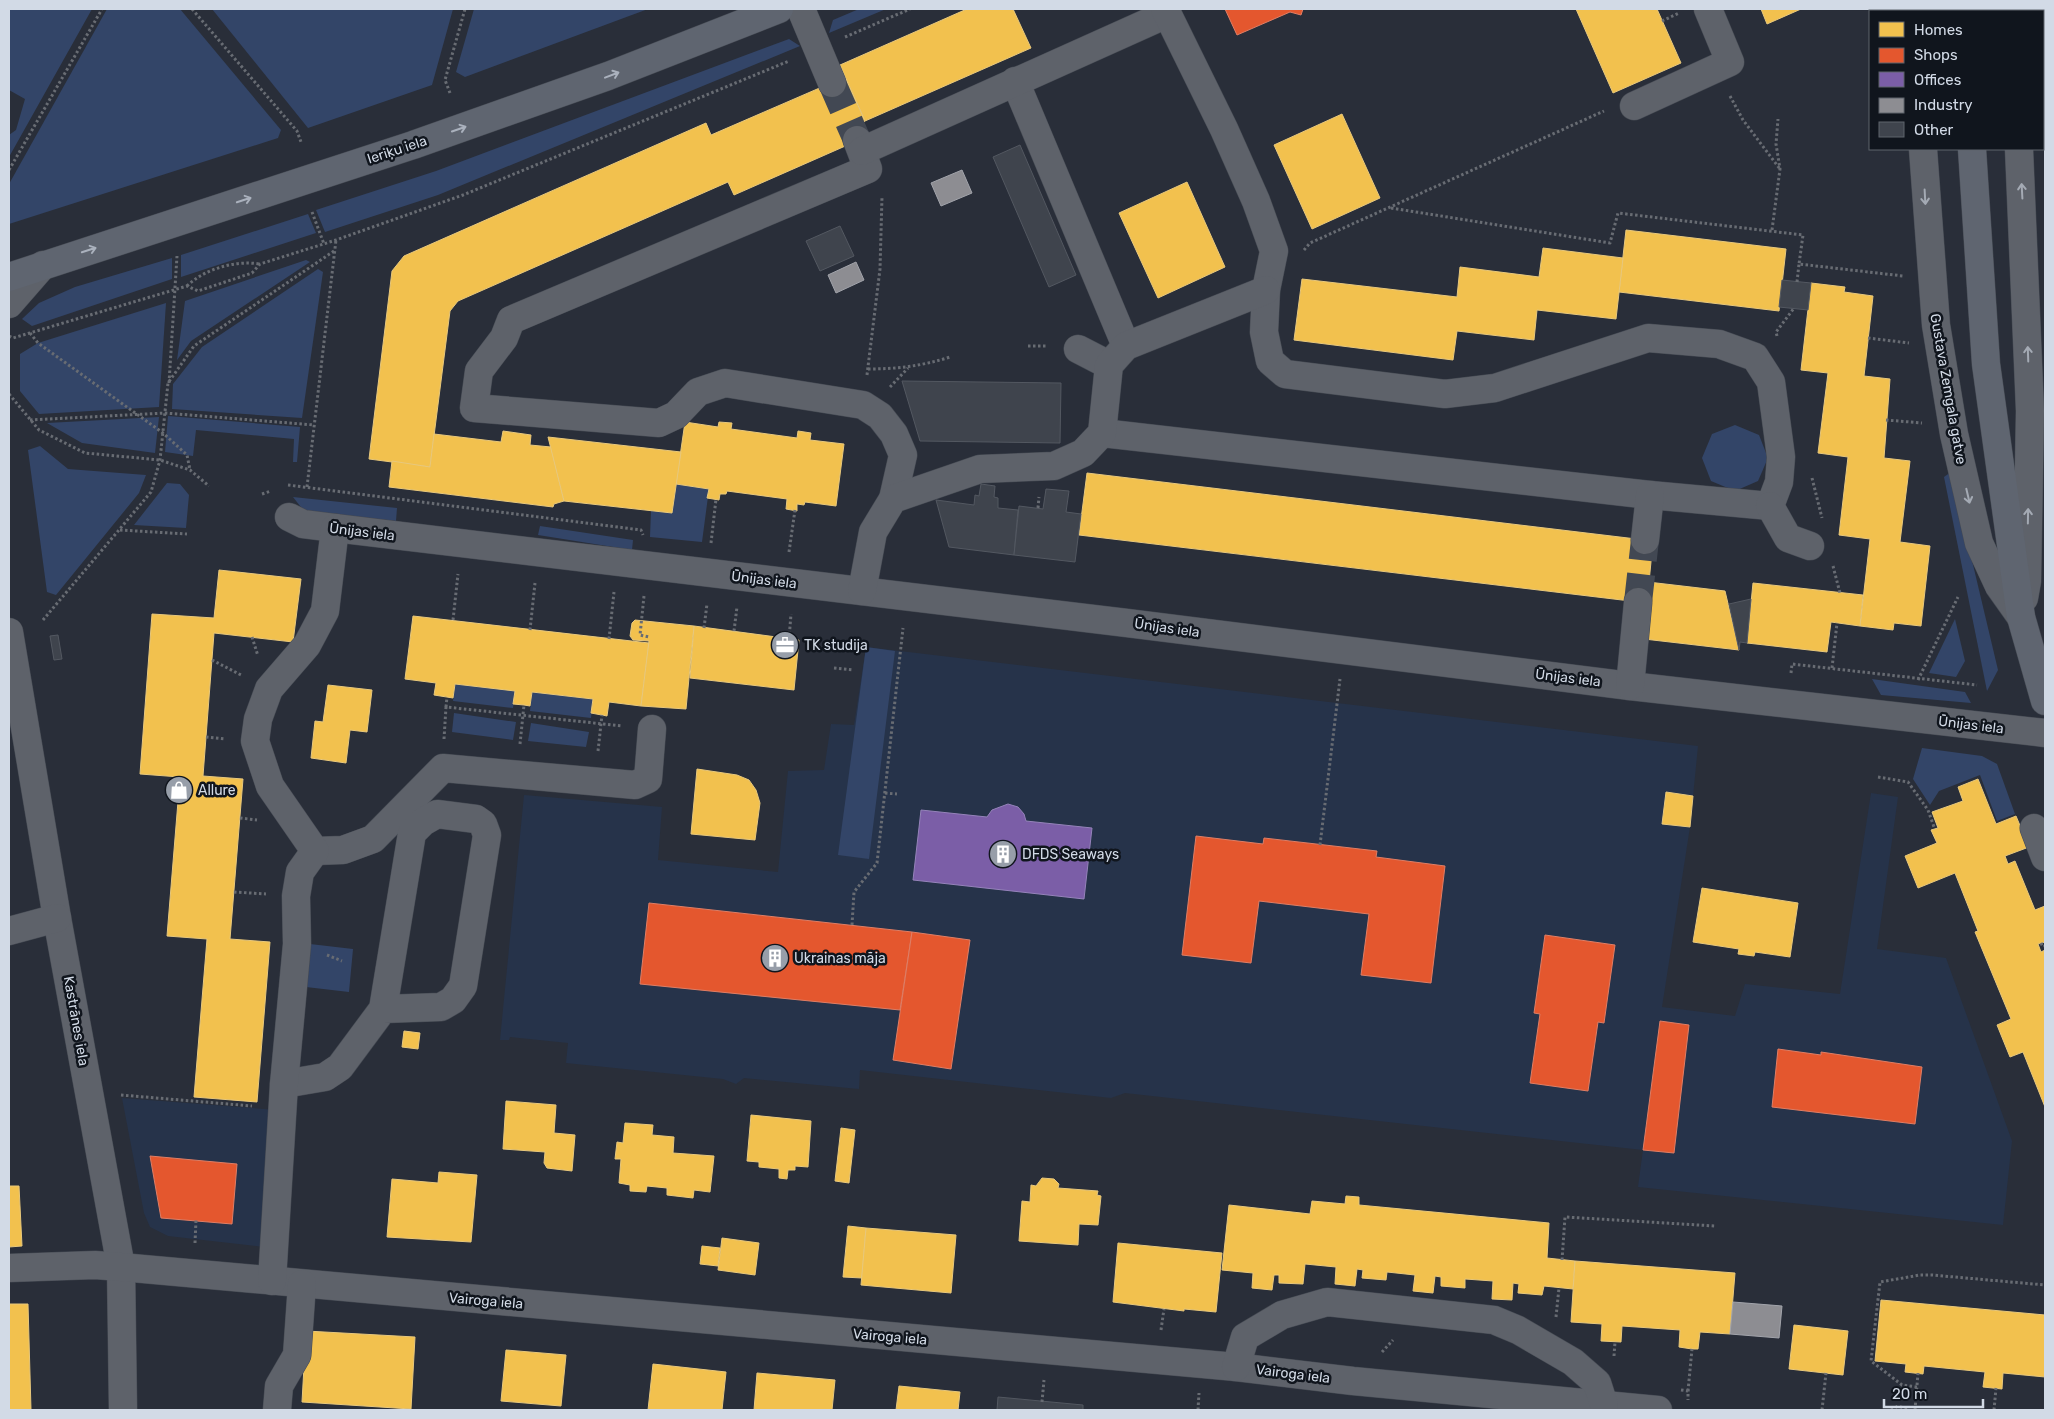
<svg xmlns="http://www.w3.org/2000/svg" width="2054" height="1419" font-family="Rubik,sans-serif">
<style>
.built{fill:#26334a}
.green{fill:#334568}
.homes{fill:#f2c14e;stroke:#e8c87c}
.shops{fill:#e4572e;stroke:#df7e65}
.offices{fill:#7b5ea7;stroke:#9583ba}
.industry{fill:#8d8d92;stroke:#a2a4ab}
.building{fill:#3f444d;stroke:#535861}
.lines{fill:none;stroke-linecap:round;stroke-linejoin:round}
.minor-tunnel{stroke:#424853;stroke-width:28;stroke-dasharray:28 14;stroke-linecap:butt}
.minor-casing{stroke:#454a53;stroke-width:29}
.major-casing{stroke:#454a53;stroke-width:29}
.path{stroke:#686c73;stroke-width:3;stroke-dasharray:2.5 2.5;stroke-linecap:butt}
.minor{stroke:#5e626a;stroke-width:28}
.major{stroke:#5f6570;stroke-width:28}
.oneway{stroke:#aab1bd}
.oneway2{stroke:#a4aab4}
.labels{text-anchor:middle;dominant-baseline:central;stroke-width:5;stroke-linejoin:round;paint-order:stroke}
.street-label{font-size:14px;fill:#d2dae6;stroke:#10151d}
.poi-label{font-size:14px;fill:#d2dae6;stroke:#10151d;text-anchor:start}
</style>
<rect width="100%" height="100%" fill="#292e39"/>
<!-- built -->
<g class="built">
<path d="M866 647 1698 746 1690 827 1662 1007 1735 1016 1745 984 1840 994 1871 793 1898 797 1877 949 1946 958 2012 1141 2003 1225 1638 1187 1643 1150 1125 1093 1111 1098 860 1070 859 1089 744 1078 736 1084 723 1079 566 1063 568 1043 510 1037 509 1040H500L524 795 662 807 658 860 778 872 788 771 824 770 831 724 854 725Z"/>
<path d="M122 1098 277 1110 264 1247 168 1236 150 1227 144 1213Z"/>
</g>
<!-- green -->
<g class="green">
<path d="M9 9H92L9 157V135L16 130 25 99 9 90Z"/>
<path d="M107 9H180L281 130 278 138 9 224V184Z"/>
<path d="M212 9H453L432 85 308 128Z"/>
<path d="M474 9H648L465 77 456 72Z"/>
<path d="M859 9H886L829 33 833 20Z"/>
<path d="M789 39 800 46 438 195 325 232 316 210 436 171Z"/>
<path d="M308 214 316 233 181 277V255Z"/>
<path d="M172 258V279L32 326 22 319 39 303 75 287Z"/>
<path d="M306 260 310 262 191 341 177 360 185 301Z"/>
<path d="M318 269 323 272 302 418 172 409 173 384 202 347Z"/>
<path d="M166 303 159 407 39 414 20 391V354L38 343Z"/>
<path d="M168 416 300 427 297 462H293L294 439 196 430 193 456 165 452Z"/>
<path d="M159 417 155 453 82 443 47 423Z"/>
<path d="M1735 425 1759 435 1768 458 1758 481 1735 491 1711 481 1702 458 1712 434Z"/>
<path d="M40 446 68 469 146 475 139 493 56 595 47 592 28 450Z"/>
<path d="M1951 472 1998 670 1987 691 1944 477Z"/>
<path d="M167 483 180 484 189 495 186 528 134 525Z"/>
<path d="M676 484 709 489 702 542 650 537 651 511 672 512Z"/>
<path d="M293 497 397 508 396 521 304 511Z"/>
<path d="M540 526 633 540 632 550 538 535Z"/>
<path d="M1955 619 1965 661 1956 677 1929 673Z"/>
<path d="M866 647 895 651 869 859 838 855Z"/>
<path d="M1872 679 1965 692 1971 703 1881 695Z"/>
<path d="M455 684 515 691 513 708 453 701Z"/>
<path d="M532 692 593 699 591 718 530 711Z"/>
<path d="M454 713 516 722 513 740 452 732Z"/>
<path d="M531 723 589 732 586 747 528 741Z"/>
<path d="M1922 748 1982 756 1997 764 2015 814 1997 821 1980 775 1939 791 1930 805 1913 779Z"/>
<path d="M310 944 353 949 349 992 306 987Z"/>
</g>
<!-- homes -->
<g class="homes">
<path d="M967 9H1013L1031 48 865 121 840 65Z"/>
<path d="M1576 9H1657L1681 63 1613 93Z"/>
<path d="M1761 9H1801L1767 24Z"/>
<path d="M845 77 865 121 863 123 868 136 734 195 728 182 458 301 450 311 430 467 369 459 392 271 404 256 706 123 711 135Z"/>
<path d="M1342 114 1380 198 1312 229 1274 145Z"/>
<path d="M1187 182 1225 267 1158 298 1119 213Z"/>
<path d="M1626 230 1786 249 1779 311 1619 292Z"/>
<path d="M1543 248 1623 258 1616 319 1537 310 1534 340 1457 331 1453 360 1294 340 1302 279 1457 297 1460 267 1539 277Z"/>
<path d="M1811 283 1845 287 1844 292 1873 296 1864 376 1890 379 1884 458 1910 461 1900 542 1930 546 1921 626 1894 623 1893 630 1860 626 1870 539 1839 535 1848 457 1818 453 1828 373 1801 370Z"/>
<path d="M685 422 718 427 719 422 732 423 731 429 797 438 798 431 811 433 810 440 844 444 836 506 805 502 804 505 797 504V511L786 509 787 499 727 491 726 494H720L719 500 707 498 709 489 676 484Z"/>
<path d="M503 431 531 435 530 445 551 447 564 501 554 504 553 507 389 487 392 461 430 467 434 434 501 442Z"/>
<path d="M548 437 681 452 672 513 564 501Z"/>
<path d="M1087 473 1653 541 1647 603 1079 535Z"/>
<path d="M219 570 301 579 293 642 214 633 203 776 243 779 230 939 270 942 257 1102 194 1097 207 939 167 936 180 777 140 774 152 614 214 618Z"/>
<path d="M1648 582 1725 591 1739 650 1644 639Z"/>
<path d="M1753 583 1863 595 1860 626 1831 622 1827 652 1747 643Z"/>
<path d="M413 616 649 643 641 706 609 702 607 716 591 713 593 699 532 692 530 706 524 705 513 704 515 691 455 684 453 698 434 695 436 683 405 679Z"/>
<path d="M635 620 694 626 686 709 641 706 649 641 633 640 630 636 632 623Z"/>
<path d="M694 626 799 640 794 690 690 678Z"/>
<path d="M328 685 372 690 367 732 350 730 346 763 311 758 315 721 323 722Z"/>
<path d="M697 769 737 775 749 780 756 790 760 803 755 840 691 834Z"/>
<path d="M1978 779 1996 824 2016 816 2029 847 2005 856 2008 864 2015 861 2035 910 2045 906V942L2038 944 2041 952 2045 950V1107L2023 1052 2010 1057 1997 1025 2011 1019 1975 932 1978 931 1955 873 1918 888 1905 856 1937 843 1931 830 1938 828 1932 812 1963 801 1958 787Z"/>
<path d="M1666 792 1693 796 1690 827 1662 824Z"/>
<path d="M1702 888 1798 903 1790 957 1755 952 1754 956 1738 954 1739 949 1693 942Z"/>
<path d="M404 1031 420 1033 418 1049 402 1047Z"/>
<path d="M506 1101 556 1105 554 1133 575 1135 572 1171 547 1168 544 1163 545 1152 503 1149Z"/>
<path d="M751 1115 811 1121 808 1167 795 1166V1170H788L787 1179 779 1178V1169L759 1167V1162L747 1161Z"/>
<path d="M625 1123 653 1125 652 1135 674 1137 673 1153 714 1156 710 1192 694 1190 693 1198 667 1195V1188L647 1186 646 1192 630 1191V1185L619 1183 621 1159H615L617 1142 623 1143Z"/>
<path d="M841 1128 855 1130 849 1183 835 1181Z"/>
<path d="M439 1172 477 1175 471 1242 387 1237 392 1179 438 1183Z"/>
<path d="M1042 1178 1054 1179 1059 1184 1058 1188 1098 1191 1097 1195 1101 1196 1098 1225 1079 1224 1078 1245 1019 1241 1022 1201 1030 1202 1031 1185 1036 1186Z"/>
<path d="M9 1186H19L22 1246 9 1247Z"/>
<path d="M1346 1196 1359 1197V1205L1549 1223 1547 1258 1575 1261 1573 1289 1544 1286 1542 1295 1518 1293 1519 1284 1513 1283 1512 1300 1492 1299 1493 1281 1465 1279V1288L1441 1286V1277L1435 1276 1433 1293 1413 1291 1415 1275 1387 1272 1386 1280 1362 1278 1363 1270 1357 1269 1355 1286 1335 1284 1336 1267 1305 1264 1303 1284 1279 1283V1275H1274L1272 1290 1252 1288 1253 1273 1222 1270 1229 1205 1310 1214 1312 1201 1345 1204Z"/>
<path d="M848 1226 866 1228 862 1278 843 1277Z"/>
<path d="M866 1228 956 1235 951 1293 861 1285Z"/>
<path d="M722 1238 759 1243 755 1275 718 1270Z"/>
<path d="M1118 1243 1222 1253 1216 1312 1184 1309V1311L1113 1302Z"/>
<path d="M702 1246 720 1248 718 1266 700 1264Z"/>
<path d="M1575 1261 1735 1273 1730 1334 1700 1332 1698 1349H1692L1679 1347 1680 1330 1622 1326 1621 1342 1601 1341 1602 1324 1571 1322Z"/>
<path d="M1881 1300 2045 1315V1377L2003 1373 2002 1389 1983 1387 1985 1372 1924 1366 1923 1374 1905 1372 1906 1364 1875 1361Z"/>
<path d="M9 1304H28L31 1410H9Z"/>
<path d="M1794 1325 1848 1331 1843 1375 1789 1369Z"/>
<path d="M306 1331 415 1337 411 1409 302 1402Z"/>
<path d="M506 1350 566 1355 561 1406 501 1401Z"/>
<path d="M653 1364 726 1372 722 1410H648Z"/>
<path d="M757 1373 835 1380 832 1410H754Z"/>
<path d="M899 1386 960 1392 958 1410H896Z"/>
</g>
<!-- shops -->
<g class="shops">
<path d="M1225 9H1303L1301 15 1290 12 1237 35Z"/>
<path d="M1196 836 1263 844 1264 838 1377 851 1376 857 1445 866 1431 983 1361 975 1369 914 1259 901 1251 963 1182 955Z"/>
<path d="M649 903 912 932 900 1010 640 984Z"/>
<path d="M912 932 970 940 951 1069 893 1060Z"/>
<path d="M1545 935 1615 945 1604 1023 1598 1022 1588 1091 1530 1083 1540 1014 1534 1013Z"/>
<path d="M1660 1021 1689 1025 1674 1153 1643 1150Z"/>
<path d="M1778 1049 1821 1055V1052L1922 1067 1915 1124 1772 1107Z"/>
<path d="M150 1156 237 1164 232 1224 161 1218Z"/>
</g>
<!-- offices -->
<path class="offices" d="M1008 804 1018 807 1024 814 1026 821 1092 828 1084 899 913 880 921 810 987 817 992 810Z"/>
<!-- industry -->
<g class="industry">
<path d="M962 170 972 193 941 206 931 183Z"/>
<path d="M856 262 864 280 836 293 828 275Z"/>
<path d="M1733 1302 1782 1306 1779 1338 1730 1334Z"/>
</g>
<!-- building -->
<g class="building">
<path d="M1020 145 1076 275 1049 287 993 157Z"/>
<path d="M840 226 854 256 820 271 806 241Z"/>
<path d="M1782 280 1811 283 1808 310 1779 307Z"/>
<path d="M902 381 1061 383 1060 443 920 441Z"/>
<path d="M981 484 995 486 994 497 998 498V508L1018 510 1014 555 949 547 936 500 974 505 975 495 979 496Z"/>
<path d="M1046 489 1069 491 1066 512 1081 514 1075 562 1014 555 1019 506 1043 509Z"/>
<path d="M1751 599 1747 643 1740 642 1739 650 1729 604Z"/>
<path d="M58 635 62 659 54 660 50 636Z"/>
<path d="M998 1397 1083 1405V1410H997Z"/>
</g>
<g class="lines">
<!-- minor-tunnel -->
<g class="minor-tunnel">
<path d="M832 83 857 140"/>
<path d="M1638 602 1645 540"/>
</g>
<!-- minor casing -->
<g class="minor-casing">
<g id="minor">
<path d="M801 9 832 83"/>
<path d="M1916 9V11"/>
<path d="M2012 9V11"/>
<path d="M1015 81 1126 346"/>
<path d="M1634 106 1730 62 1708 9"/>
<path d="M857 140 868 169 511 320 504 338 479 371 474 408 659 423 676 415 698 392 725 383 863 405 880 416 894 434 903 455 893 499"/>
<path d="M1923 149 1936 325 1954 434 1979 543 1999 586 2021 617"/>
<path d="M2019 149 2030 411 2027 581 2024 598"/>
<path d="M862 151 1167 14"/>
<path d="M9 304 43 265"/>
<path d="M1078 349 1109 365"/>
<path d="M1102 433 1650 495 1770 506 1779 482 1781 457 1771 382 1755 357 1719 344 1648 338 1495 388 1445 394 1285 374 1270 361 1264 332 1266 290 1274 251 1256 201 1224 129 1165 9"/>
<path d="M1770 506 1788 538 1810 546"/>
<path d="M289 517 303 524 335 528 1127 623 1630 686 2045 733"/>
<path d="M1645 540 1650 495"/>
<path d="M862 591 873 532 893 499 980 469 1054 466 1083 453 1102 433 1109 365 1126 346 1266 290"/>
<path d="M9 632 57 918 121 1267 123 1410"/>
<path d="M1630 686 1638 602"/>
<path d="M2034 828 2045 857"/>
<path d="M315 851 343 850 373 839 443 768 635 785 648 779 652 729"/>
<path d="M9 931 57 918"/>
<path d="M284 1084 325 1077 340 1067 383 1009 412 833 423 822 437 814 476 819 483 824 487 835 463 986 453 1000 441 1007 383 1009"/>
<path d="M9 1268 95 1265 121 1267 1236 1367 1353 1381 1658 1410"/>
<path d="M272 1281 284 1084 297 944 296 896 300 872 315 851 270 786 255 741 258 719 269 689 307 645 325 611 335 528"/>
<path d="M1236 1367 1245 1337 1282 1315 1327 1302 1494 1320 1518 1330 1573 1362 1597 1383 1604 1405"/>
<path d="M277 1410 279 1386 297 1355 302 1284"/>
</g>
</g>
<!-- major casing -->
<g class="major-casing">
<g id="major">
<path d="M1962 9V11"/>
<path d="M1972 149 1986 364 2021 617 2045 701"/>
<path d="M9 277 413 145 608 76 779 9"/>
</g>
</g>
<!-- path -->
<g class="path">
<path d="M192 9 297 131 301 142"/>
<path d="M1662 21 1679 13"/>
<path d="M845 37 910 9"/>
<path d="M450 93 445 80 465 9"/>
<path d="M1730 96 1743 120 1780 169"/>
<path d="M9 170 102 9"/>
<path d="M1391 208 1610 243 1618 213 1803 235 1799 264 1903 276"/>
<path d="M312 212 324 244"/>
<path d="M1772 230 1780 169 1776 144 1778 119"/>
<path d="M1304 250 1310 243 1604 111"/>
<path d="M1797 282 1799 264"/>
<path d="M187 286C204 269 236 260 259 264"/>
<path d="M30 333 38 343 163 433 187 455 190 470"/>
<path d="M9 336 13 338 187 286 198 291 252 273 260 264 336 240 463 195 789 61"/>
<path d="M1777 336 1776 332 1794 308"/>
<path d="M1868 338 1909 343"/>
<path d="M1028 346H1047"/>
<path d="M868 369C897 369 922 366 950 357"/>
<path d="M867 375 880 269 882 197"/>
<path d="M169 383 177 256"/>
<path d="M890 387 908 368"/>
<path d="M9 394 39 430 85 453 160 460 190 470 209 486"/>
<path d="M30 420 165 413 314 425"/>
<path d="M1886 420 1922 423"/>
<path d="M1812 478 1822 518"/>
<path d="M288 485 641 530 643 535"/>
<path d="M307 487 336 240"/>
<path d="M262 494 271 491"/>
<path d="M1038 508 1039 497"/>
<path d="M120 530 187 534"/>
<path d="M711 543 716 499"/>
<path d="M789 552 795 510"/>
<path d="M1833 566 1840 593"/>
<path d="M644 596 640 635 649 637"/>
<path d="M43 620 151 492 160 460 168 383 194 346 334 251"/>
<path d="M453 620 458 574"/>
<path d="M704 628 707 604"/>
<path d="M530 630 535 583"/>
<path d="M734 631 737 607"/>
<path d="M252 637 258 656"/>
<path d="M609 639 614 592"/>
<path d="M789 639 791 614"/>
<path d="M212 660 241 675"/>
<path d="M834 668 853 670"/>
<path d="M1832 668 1837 623"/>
<path d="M1791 673 1792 664 1977 685"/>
<path d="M1918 680 1958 597"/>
<path d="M446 707 447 697"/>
<path d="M206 737 225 739"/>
<path d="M444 739 446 707 622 726"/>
<path d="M520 744 524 705"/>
<path d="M598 751 602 715"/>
<path d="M1878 777 1908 782 1928 810 1934 827"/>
<path d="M885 793 897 794"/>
<path d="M240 818 257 820"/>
<path d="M1320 845 1340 679"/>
<path d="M234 892 266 894"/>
<path d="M852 925 854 892 877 863 903 628"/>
<path d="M2041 943 2043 947 2045 946"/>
<path d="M327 955 342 961"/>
<path d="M121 1095 252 1106"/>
<path d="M195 1243 196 1220"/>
<path d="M1562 1260 1565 1217 1715 1226"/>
<path d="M1556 1317 1559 1288"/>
<path d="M1161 1330 1164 1309"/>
<path d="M1382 1352 1393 1340"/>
<path d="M1614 1356 1615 1342"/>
<path d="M1917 1387 1902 1385 1871 1361 1880 1282 1920 1275H1932L2045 1285"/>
<path d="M1681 1390 1688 1391V1400"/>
<path d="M1688 1391 1692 1349"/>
<path d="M1042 1402 1044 1380"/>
<path d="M1198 1410 1199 1393"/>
<path d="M1822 1410 1826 1373"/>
<path d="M1891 1410 1898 1406 1909 1410"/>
<path d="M1915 1410 1918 1373"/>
<path d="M1994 1410 1996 1388"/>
</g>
<!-- minor -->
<use href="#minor" class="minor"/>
<!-- major -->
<use href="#major" class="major"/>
</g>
<!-- one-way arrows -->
<defs><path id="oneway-shaft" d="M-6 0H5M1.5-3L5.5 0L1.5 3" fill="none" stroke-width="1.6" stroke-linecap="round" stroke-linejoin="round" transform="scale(1.25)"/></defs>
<g class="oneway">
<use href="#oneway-shaft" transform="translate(612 75) rotate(-21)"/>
<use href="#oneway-shaft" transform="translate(459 129) rotate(-19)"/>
<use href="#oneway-shaft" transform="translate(244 200) rotate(-18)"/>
<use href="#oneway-shaft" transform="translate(89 250) rotate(-18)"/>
</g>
<g class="oneway2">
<use href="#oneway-shaft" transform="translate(2022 191) rotate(-93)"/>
<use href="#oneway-shaft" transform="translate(1925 197) rotate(87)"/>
<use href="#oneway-shaft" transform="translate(2028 354) rotate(-92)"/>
<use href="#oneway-shaft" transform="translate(1968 496) rotate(77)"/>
<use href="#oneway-shaft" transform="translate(2028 516) rotate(-89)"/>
</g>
<!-- icons -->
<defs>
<g id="office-disc" transform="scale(1.4375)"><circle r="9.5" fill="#979ea9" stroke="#10151d"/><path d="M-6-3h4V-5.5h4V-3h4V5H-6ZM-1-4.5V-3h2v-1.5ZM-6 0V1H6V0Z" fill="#fff"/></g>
<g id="shop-disc" transform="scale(1.4375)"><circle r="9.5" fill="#979ea9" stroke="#10151d"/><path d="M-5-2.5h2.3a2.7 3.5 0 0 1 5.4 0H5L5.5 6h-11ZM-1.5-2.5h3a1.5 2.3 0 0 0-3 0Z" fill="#fff"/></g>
<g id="building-disc" transform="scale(1.4375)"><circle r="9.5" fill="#979ea9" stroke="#10151d"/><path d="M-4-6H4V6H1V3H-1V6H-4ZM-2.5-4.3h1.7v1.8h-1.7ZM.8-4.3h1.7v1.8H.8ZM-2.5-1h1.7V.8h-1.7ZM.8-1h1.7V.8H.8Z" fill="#fff"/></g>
</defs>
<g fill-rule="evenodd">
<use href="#office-disc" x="785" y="645"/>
<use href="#shop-disc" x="179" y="790"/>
<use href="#building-disc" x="1003" y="854"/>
<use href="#building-disc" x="775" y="958"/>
</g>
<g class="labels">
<!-- street labels -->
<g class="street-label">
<text transform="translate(397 150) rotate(-18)">Ieriķu iela</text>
<text transform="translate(1948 389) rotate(80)">Gustava Zemgala gatve</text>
<text transform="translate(362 532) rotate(7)">Ūnijas iela</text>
<text transform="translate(764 580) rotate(7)">Ūnijas iela</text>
<text transform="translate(1167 628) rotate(8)">Ūnijas iela</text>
<text transform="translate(1568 678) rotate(7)">Ūnijas iela</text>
<text transform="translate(1971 725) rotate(7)">Ūnijas iela</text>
<text transform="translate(76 1021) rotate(80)">Kastrānes iela</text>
<text transform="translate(486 1301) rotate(5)">Vairoga iela</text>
<text transform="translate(890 1337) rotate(5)">Vairoga iela</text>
<text transform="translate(1293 1374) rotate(7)">Vairoga iela</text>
</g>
<!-- poi labels -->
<g class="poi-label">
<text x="804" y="645">TK studija</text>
<text x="198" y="790">Allure</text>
<text x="1022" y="854">DFDS Seaways</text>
<text x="794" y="958">Ukrainas māja</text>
</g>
</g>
<!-- border -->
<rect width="2054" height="1419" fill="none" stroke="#d2dae6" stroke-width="20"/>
<!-- legend -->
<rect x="1869" y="10" width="175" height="140" fill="#10151d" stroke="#5e646d"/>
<rect x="1879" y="22" width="25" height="15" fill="#f2c14e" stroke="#5e646d"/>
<text x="1914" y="35" font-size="15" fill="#d2dae6">Homes</text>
<rect x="1879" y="48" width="25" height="15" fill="#e4572e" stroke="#5e646d"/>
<text x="1914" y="60" font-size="15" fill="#d2dae6">Shops</text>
<rect x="1879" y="72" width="25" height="15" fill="#7b5ea7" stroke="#5e646d"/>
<text x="1914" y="85" font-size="15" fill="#d2dae6">Offices</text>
<rect x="1879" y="98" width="25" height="15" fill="#8d8d92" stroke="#5e646d"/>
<text x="1914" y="110" font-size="15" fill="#d2dae6">Industry</text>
<rect x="1879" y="122" width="25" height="15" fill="#3f444d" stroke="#5e646d"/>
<text x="1914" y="135" font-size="15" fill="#d2dae6">Other</text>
<!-- scale -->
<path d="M1884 1399v8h99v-8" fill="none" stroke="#d2dae6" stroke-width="2.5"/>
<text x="1892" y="1399" font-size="15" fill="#d2dae6" stroke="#10151d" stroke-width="4" paint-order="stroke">20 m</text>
</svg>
